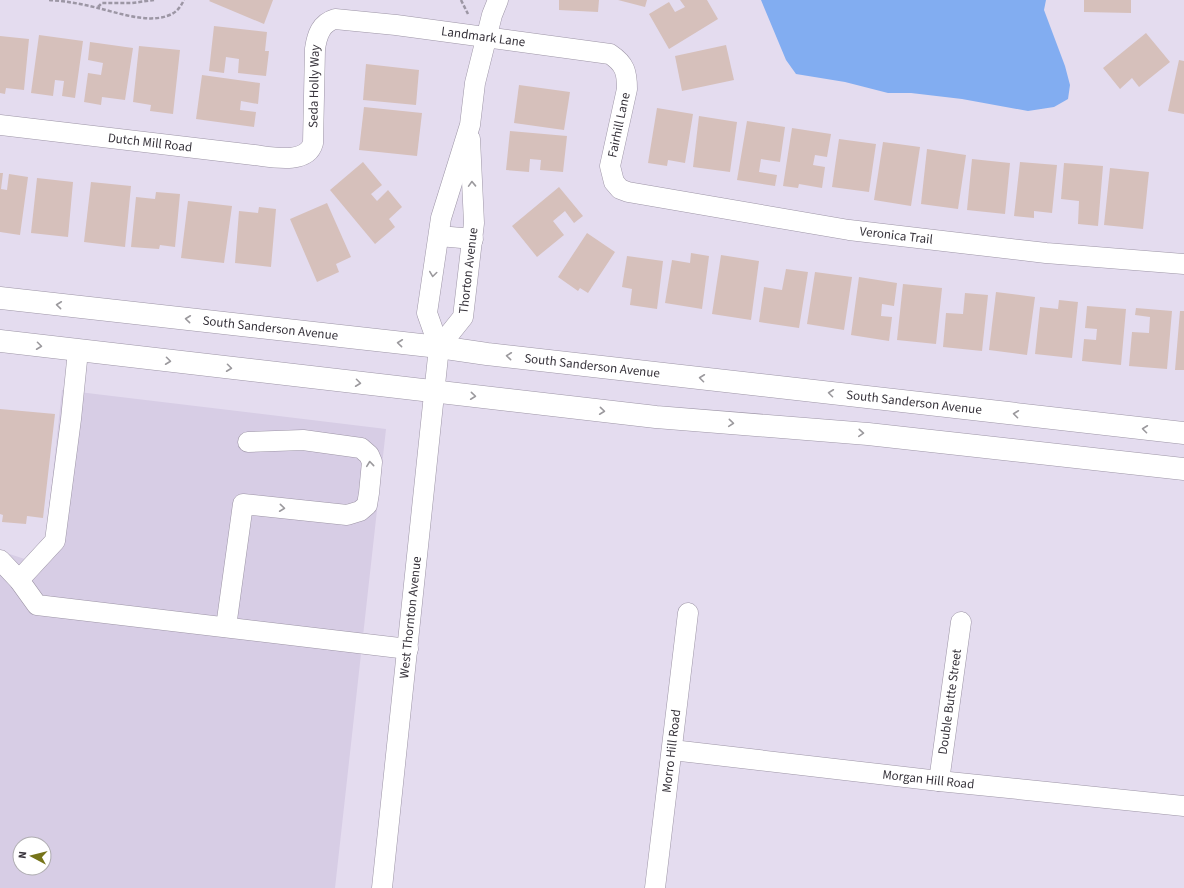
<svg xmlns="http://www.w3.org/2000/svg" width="1184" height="888" font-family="'Source Sans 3',sans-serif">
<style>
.built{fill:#d7cde5;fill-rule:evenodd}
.water{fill:#82adf1}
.building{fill:#d6c0bb}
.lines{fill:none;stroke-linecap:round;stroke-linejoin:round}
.minor-casing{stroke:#9d95a6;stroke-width:21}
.major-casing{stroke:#9d95a6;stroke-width:23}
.path{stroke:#9c96a4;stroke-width:2.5;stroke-dasharray:4 2;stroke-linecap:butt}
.minor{stroke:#fff;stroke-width:20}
.major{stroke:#fff;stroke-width:22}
.oneway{stroke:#9b999d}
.labels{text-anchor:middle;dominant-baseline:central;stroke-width:3;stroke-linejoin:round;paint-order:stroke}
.street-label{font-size:13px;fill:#37333b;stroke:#fff}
</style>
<rect width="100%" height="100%" fill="#e4dcef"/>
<!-- built -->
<path class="built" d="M62 390 386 429 335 888H0V551L28 560 46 538ZM20 844H44V868H20Z"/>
<!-- water -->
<path class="water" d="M761 0H1046L1044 10 1065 66 1070 85 1068 99 1054 107 1028 111 962 99 911 93H888L845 82 796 74 786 60Z"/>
<!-- building -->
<g class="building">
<path d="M210 0H273L264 24 209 1Z"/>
<path d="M559 0H599L598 12 559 10Z"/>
<path d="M618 0H647L645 7Z"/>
<path d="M680 0H707L718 19 669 49 649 14 669 2 675 12 685 7Z"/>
<path d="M1084 0H1131V13L1084 12Z"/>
<path d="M214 26 267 32 265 51H269L266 76 238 73 239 59 226 57 224 73 209 71Z"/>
<path d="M1146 33 1170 62 1139 87 1132 78 1120 89 1103 68Z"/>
<path d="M39 35 83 41 75 98 62 96 64 81 55 80 53 96 31 93Z"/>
<path d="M0 36 29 39 24 90 6 88 5 94 0 93Z"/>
<path d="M90 42 133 48 125 100 102 97 101 105 84 102 88 73 101 75 103 63 88 60Z"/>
<path d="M726 45 734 80 682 91 675 56Z"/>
<path d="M139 46 180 50 173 114 150 111 151 105 133 102Z"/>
<path d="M1179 60 1184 61V114L1168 111Z"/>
<path d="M366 64 419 70 416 105 363 100Z"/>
<path d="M202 75 260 83 258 104 241 101 240 110 256 112 254 127 196 119Z"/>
<path d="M519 85 570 92 564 130 514 123Z"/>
<path d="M364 107 422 113 417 156 359 150Z"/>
<path d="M657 108 693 114 685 163 668 160 667 166 648 163Z"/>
<path d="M699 116 737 122 730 172 693 167Z"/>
<path d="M747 121 785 127 780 162 761 159 759 172 777 175 775 186 737 180Z"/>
<path d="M792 128 831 134 827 157 815 155 813 165 825 167 822 188 799 184 798 188 783 186Z"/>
<path d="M510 131 567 136 563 172 540 170 541 160 530 159 529 172 506 170Z"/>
<path d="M839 139 876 144 869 192 832 187Z"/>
<path d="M883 142 920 147 911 206 874 200Z"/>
<path d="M927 149 966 155 958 209 921 204Z"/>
<path d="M972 159 1010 163 1005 214 967 210Z"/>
<path d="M363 162 382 185 371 194 377 201 388 190 402 207 389 219 395 227 375 244 330 190Z"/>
<path d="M1020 162 1057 165 1052 213 1034 211V218L1014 216Z"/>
<path d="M1064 163 1103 166 1098 226 1078 224 1079 201 1061 199Z"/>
<path d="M1110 168 1149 172 1143 229 1104 225Z"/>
<path d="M0 173H3L1 189 7 190 9 174 28 177 20 235 0 232Z"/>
<path d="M37 178 73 182 68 237 31 233Z"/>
<path d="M91 182 131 186 125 247 84 242Z"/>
<path d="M559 187 583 216 574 223 565 211 553 221 564 235 537 257 512 226Z"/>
<path d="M156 192 180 194 175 247 160 245 159 249 131 247 136 197 155 199Z"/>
<path d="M188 201 232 206 224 263 181 258Z"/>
<path d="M327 203 351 257 336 264 339 272 317 282 290 219Z"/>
<path d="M259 207 276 209 271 267 235 263 239 211 258 213Z"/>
<path d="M587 233 615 252 588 293 580 288 578 291 558 277Z"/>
<path d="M691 253 709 256 702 309 665 303 672 260 690 263Z"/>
<path d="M721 255 759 261 751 320 712 314Z"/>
<path d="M627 256 663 261 657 309 630 305 632 289 622 287Z"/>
<path d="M786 269 808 272 799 328 759 322 764 287 782 290Z"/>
<path d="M815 272 852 277 844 330 807 324Z"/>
<path d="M859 277 897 283 894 306 882 304 881 316 892 317 889 341 851 335Z"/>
<path d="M903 284 942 288 936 344 897 340Z"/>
<path d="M996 292 1035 297 1027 355 989 350Z"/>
<path d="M965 293 988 295 982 351 943 347 946 313 963 314Z"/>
<path d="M1059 300 1078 302 1072 358 1035 354 1040 307 1058 309Z"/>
<path d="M1087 306 1126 309 1121 365 1082 361 1084 339 1096 340 1097 329 1085 328Z"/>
<path d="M1136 308 1172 311 1167 369 1129 366 1132 332 1149 333 1150 317 1135 315Z"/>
<path d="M1180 311H1184V370H1175Z"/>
<path d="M0 409 55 414 43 518 27 516 26 524 2 522 3 515 0 514Z"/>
</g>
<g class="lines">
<!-- minor casing -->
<g class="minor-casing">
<g id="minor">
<path id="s1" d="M0 125 254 155C271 157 307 165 313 143L315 49C317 35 321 23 335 19L396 25 610 54C625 64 627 72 627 89L610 166 614 182 620 189 628 192 849 230 1046 253 1184 264"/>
<path d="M439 236 473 239"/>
<path id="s2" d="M439 347 463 317 474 223 470 139"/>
<path d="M0 560 19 580 37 605 408 649"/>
<path d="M19 580 55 541 71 419 78 351"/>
<path d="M226 627 243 504 347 515 360 511 367 505 369 493 372 462 369 455 361 448 303 440 248 442"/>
<path id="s3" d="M672 750 939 781 1184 806"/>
<path id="s4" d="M939 781 961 622"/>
<path id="s5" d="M382 888 439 347 427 313 441 218 470 125 475 83 492 15 498 0"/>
<path id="s6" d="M655 888 688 613"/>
</g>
</g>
<!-- major casing -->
<g class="major-casing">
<g id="major">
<path id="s7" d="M0 298 439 347 487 354 1184 433"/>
<path d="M0 341 656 417 868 434 1184 469"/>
</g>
</g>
<!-- path -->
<g class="path">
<path d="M49 0C66 1 82 4 98 8 118 13 147 23 167 16 176 13 180 8 184 0"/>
<path d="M461 0 468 14"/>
<path d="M98 7 102 3H132L154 0"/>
</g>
<!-- minor -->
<use href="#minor" class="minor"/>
<!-- major -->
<use href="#major" class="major"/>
</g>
<!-- one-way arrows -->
<defs><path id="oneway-chevron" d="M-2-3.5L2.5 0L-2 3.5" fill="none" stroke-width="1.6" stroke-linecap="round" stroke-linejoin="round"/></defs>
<g class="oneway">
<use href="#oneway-chevron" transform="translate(472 184) rotate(-92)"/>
<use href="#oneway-chevron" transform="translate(433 274) rotate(98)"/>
<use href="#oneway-chevron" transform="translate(59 305) rotate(-174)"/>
<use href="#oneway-chevron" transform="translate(188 319) rotate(-174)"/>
<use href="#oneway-chevron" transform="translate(400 343) rotate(-174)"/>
<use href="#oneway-chevron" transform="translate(39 346) rotate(7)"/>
<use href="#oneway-chevron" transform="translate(509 356) rotate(-174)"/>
<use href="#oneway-chevron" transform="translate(168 361) rotate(7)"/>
<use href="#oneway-chevron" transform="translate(229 368) rotate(7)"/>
<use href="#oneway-chevron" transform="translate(702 378) rotate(-173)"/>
<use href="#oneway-chevron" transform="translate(358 383) rotate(7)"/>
<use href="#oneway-chevron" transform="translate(831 393) rotate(-173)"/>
<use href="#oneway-chevron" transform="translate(473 396) rotate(6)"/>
<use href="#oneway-chevron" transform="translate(602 411) rotate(6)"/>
<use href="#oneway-chevron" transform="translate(1016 414) rotate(-173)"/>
<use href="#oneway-chevron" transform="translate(731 423) rotate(5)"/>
<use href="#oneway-chevron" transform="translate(1145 429) rotate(-173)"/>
<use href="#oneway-chevron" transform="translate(861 433) rotate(4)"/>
<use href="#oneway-chevron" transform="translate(370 464) rotate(-96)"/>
<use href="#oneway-chevron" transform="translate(282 508) rotate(6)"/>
</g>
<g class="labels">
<!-- street labels -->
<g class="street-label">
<text stroke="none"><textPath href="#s1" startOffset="603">Landmark Lane</textPath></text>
<text stroke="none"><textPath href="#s1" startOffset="378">Seda Holly Way</textPath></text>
<text transform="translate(619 125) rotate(-78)">Fairhill Lane</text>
<text stroke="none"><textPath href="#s1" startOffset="151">Dutch Mill Road</textPath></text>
<text stroke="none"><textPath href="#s1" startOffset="1157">Veronica Trail</textPath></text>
<text stroke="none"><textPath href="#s2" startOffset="85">Thorton Avenue</textPath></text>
<text stroke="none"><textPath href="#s7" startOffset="272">South Sanderson Avenue</textPath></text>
<text stroke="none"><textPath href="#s7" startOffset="596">South Sanderson Avenue</textPath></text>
<text stroke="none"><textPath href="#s7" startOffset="920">South Sanderson Avenue</textPath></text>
<text stroke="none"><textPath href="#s5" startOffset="272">West Thornton Avenue</textPath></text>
<text stroke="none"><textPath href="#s4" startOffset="80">Double Butte Street</textPath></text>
<text stroke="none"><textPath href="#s6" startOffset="138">Morro Hill Road</textPath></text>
<text stroke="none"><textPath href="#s3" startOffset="258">Morgan Hill Road</textPath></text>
</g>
</g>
<!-- north arrow -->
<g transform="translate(32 856) rotate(277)"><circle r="19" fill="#ffffff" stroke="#afadb1"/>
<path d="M0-3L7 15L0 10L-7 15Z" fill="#767419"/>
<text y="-6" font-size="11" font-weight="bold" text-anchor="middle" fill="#37333b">N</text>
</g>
</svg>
